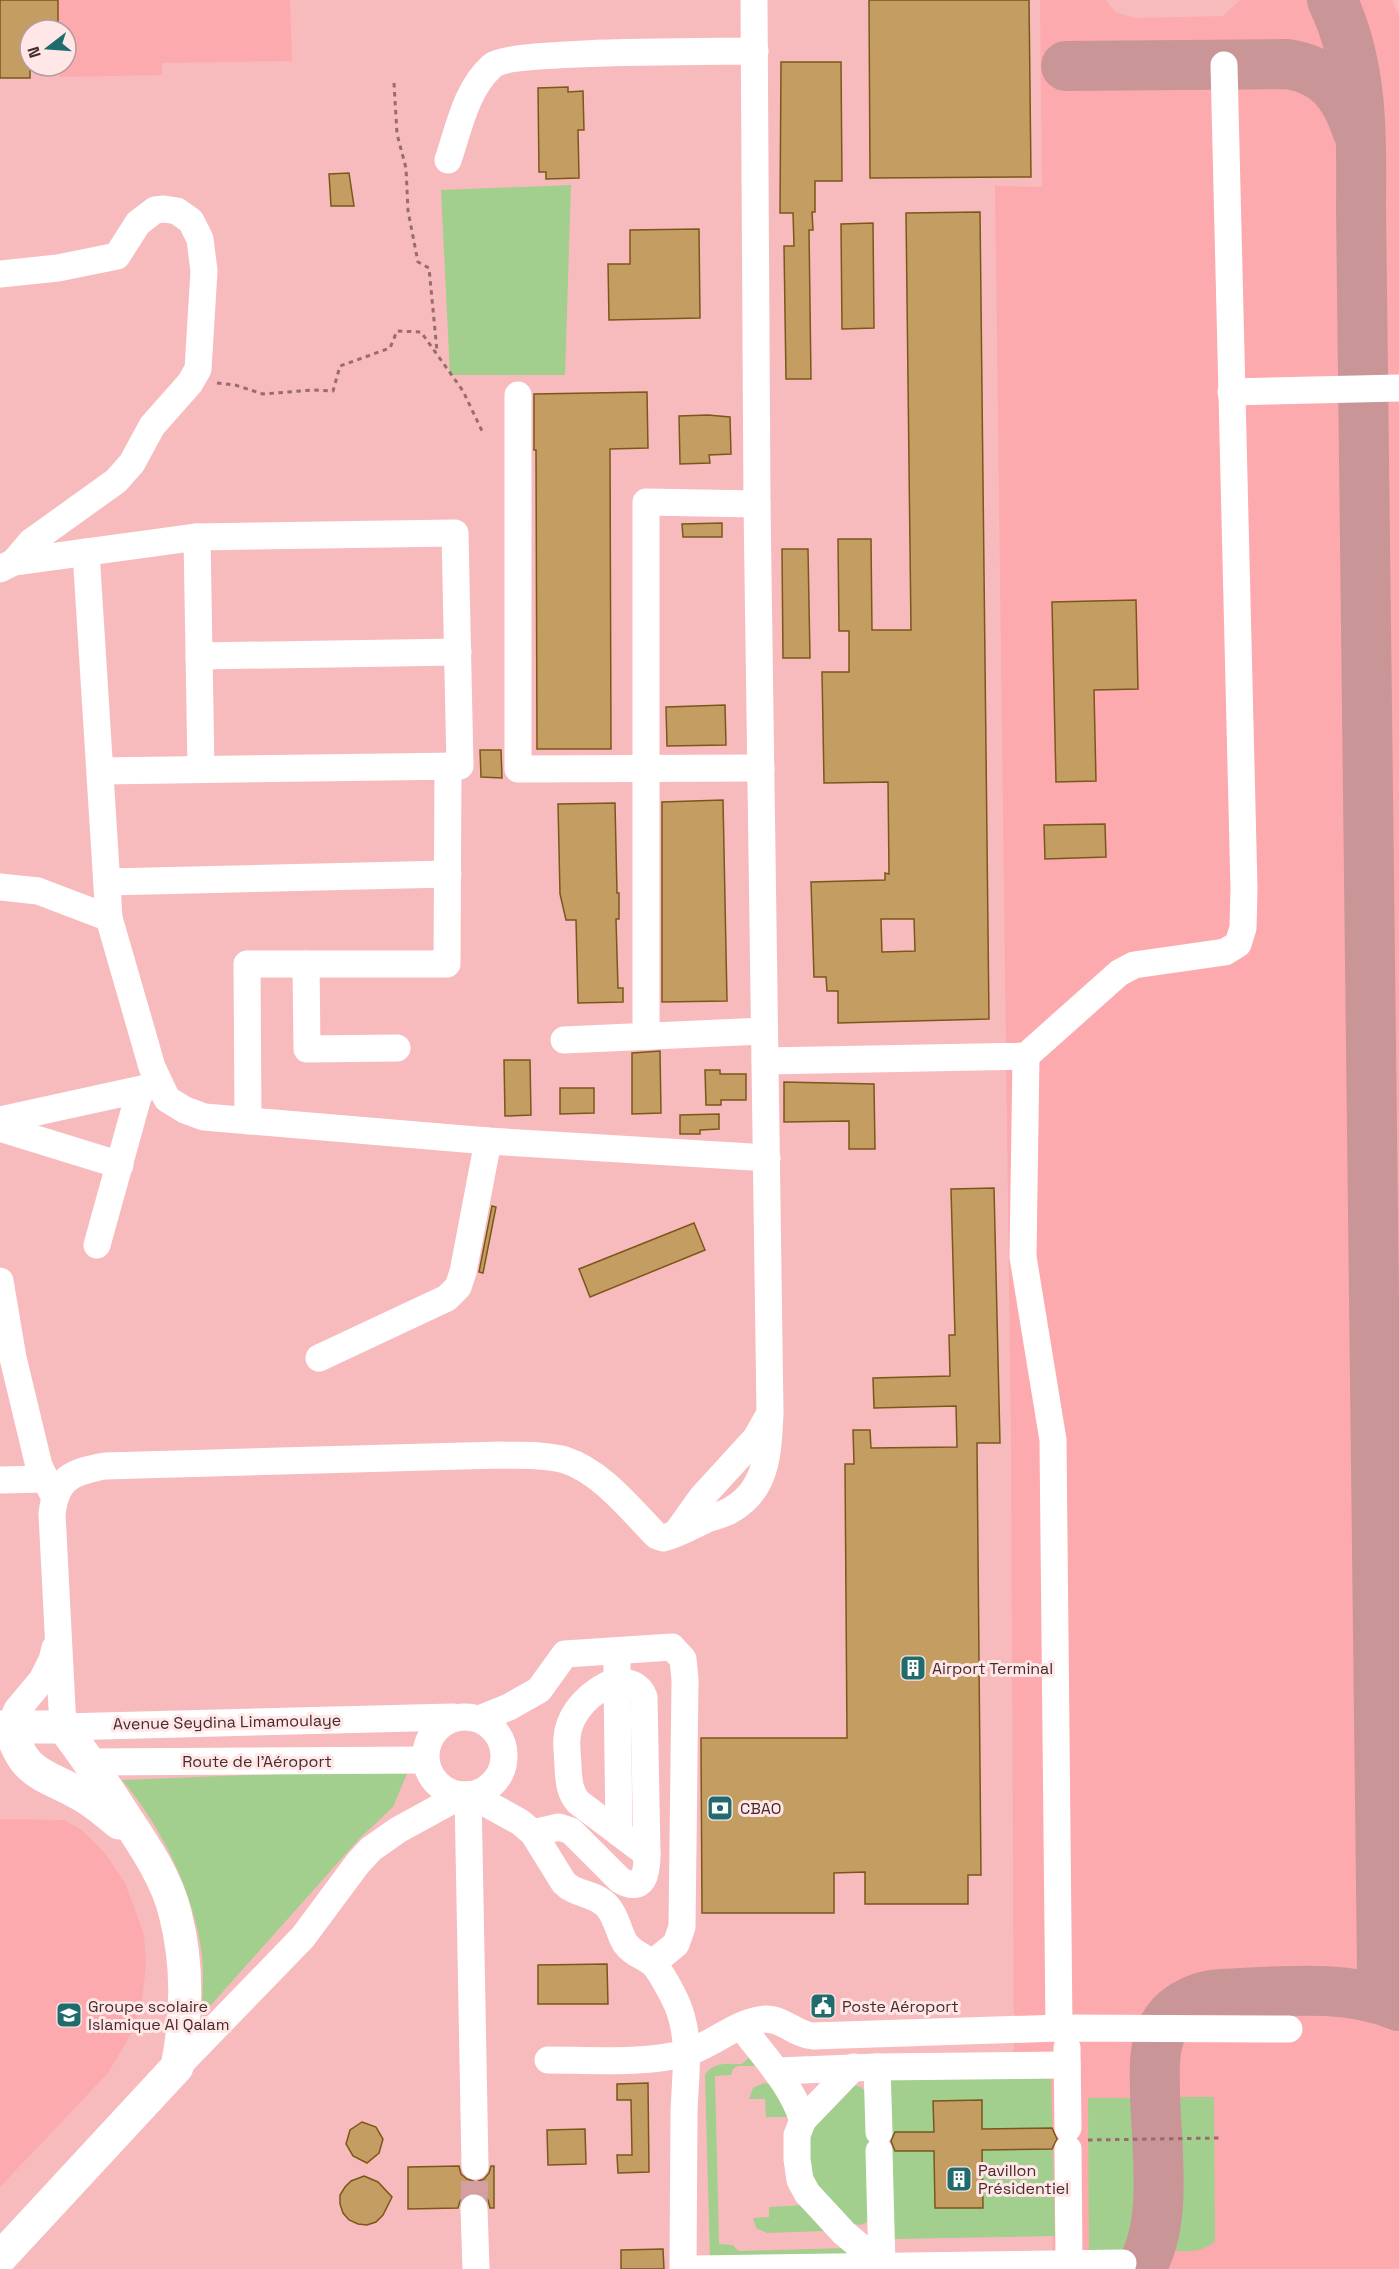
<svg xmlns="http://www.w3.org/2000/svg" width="1399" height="2269" font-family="'Space Grotesk',sans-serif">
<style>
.built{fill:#fdaaae}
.green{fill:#a2ce8e}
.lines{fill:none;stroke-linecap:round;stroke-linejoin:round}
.taxiway{stroke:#ca9597;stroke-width:50}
.building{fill:#c49d63;stroke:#7b571a;stroke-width:1.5;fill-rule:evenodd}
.minor-tunnel{stroke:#d59ea0;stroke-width:27;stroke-dasharray:27 14;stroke-linecap:butt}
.path{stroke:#986c6e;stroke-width:3;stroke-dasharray:4.5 4.5;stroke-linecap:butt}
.minor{stroke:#fff;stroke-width:27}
.highway{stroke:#fff;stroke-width:33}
.labels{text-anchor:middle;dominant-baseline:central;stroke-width:6;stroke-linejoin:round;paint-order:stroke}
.poi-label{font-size:16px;fill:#482a2c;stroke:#ffe7e7;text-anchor:start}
.street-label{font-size:16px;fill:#482a2c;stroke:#ffe7e7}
</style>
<rect width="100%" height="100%" fill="#f8bbbd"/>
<!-- built -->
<g class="built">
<path d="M58 0H290L292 61 162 63V75L59 77V66H66V30H58Z"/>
<path d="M1040 0H1106L1115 12 1135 18 1223 16 1240 0H1392L1399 15V2269H1053L1051 2074 1014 2075 1011 1443 995 186 1042 187Z"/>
<path d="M0 1819 64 1820 82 1830 105 1853 125 1883 144 1934 146 1966 142 1999 133 2031 108 2073 0 2187Z"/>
</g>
<!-- green -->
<g class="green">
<path d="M571 185 565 375H450L441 190Z"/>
<path d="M409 1769 393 1807 359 1839 202 2015C202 1996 204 1975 202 1955 194 1893 162 1827 122 1780Z"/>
<path d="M751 2056 756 2063 754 2066H738L733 2069 731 2075 715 2076 719 2244 733 2245 737 2250 741 2251 844 2248 851 2256 710 2260 705 2075C713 2061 728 2064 742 2064Z"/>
<path d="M1051 2074 1055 2236 893 2239 889 2077Z"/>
<path d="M764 2083 770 2084 786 2109 787 2117H766L765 2099H749L753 2088Z"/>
<path d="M854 2085 861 2087 870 2097 871 2212 867 2222 861 2225C850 2224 845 2218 837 2211 811 2187 799 2165 812 2129 815 2119 845 2094 854 2085Z"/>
<path d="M1166 2097H1214L1215 2241C1204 2253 1176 2255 1163 2245L1167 2228Z"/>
<path d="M1088 2098H1141L1142 2212 1132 2255 1089 2253Z"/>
<path d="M802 2205 825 2231 767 2233 756 2228 753 2218 769 2217V2207Z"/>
</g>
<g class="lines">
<!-- taxiway -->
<g class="taxiway">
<path d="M1332 0C1363 64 1362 137 1361 207L1382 1968 1386 1983 1398 2005"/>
<path d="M1066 66 1287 64C1327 70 1345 93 1357 130"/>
<path d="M1140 2269C1169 2224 1156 2146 1155 2094 1155 2075 1153 2054 1160 2035 1169 2009 1195 1996 1220 1994 1279 1992 1343 1983 1399 2006"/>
</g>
</g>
<!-- building -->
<g class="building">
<path d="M0 0H58V30H30V78H0Z"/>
<path d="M869 0H1029L1031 177 870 178Z"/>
<path d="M781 62H841L842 181H815V212H812L813 230H809L811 379H786L784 246H794L793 213H780Z"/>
<path d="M568 87V92L583 91 584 130H578L579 178 546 179V172H539L538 88Z"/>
<path d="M349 173 354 206H331L329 174Z"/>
<path d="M980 212 989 1019 838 1023V991H827L826 977H814L811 882 885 880V873L889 874 888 782 824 783 822 672H849V631H839L838 539H871L872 630H911L906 213ZM881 919H914L915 951 882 952Z"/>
<path d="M873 223 874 328 842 329 841 224Z"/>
<path d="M699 229 700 318 609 320 608 264H630V230Z"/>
<path d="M647 392 648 448 610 449 611 749H537L536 450H534V394Z"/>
<path d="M708 415 730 417 731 454 709 455 710 463 680 464 679 416Z"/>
<path d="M722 523V537H683L682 524Z"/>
<path d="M782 549H808L810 658H783Z"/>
<path d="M1136 600 1138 689 1094 690 1096 781 1056 782 1052 602Z"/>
<path d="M725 705 726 745 667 746 666 707Z"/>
<path d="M480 750H501L502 778 481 777Z"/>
<path d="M723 800 727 1001 662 1002V802Z"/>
<path d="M615 803 617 893H619V919H616L618 988H623V1002L578 1003 576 920H566L560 894 558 804Z"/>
<path d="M1105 824 1106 857 1045 859 1044 825Z"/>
<path d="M660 1051 661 1113 632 1114V1053Z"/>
<path d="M504 1060H530L531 1115 505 1116Z"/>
<path d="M705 1070H720V1074H746V1100H721V1105H706Z"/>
<path d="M784 1082 874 1084 875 1149H849V1121L784 1122Z"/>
<path d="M560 1088H594V1113L560 1114Z"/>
<path d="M719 1114V1129L700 1130V1134H680V1115Z"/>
<path d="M994 1188 1000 1443H977L981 1875H968V1904H865V1872L834 1873V1913H702L701 1738H847L845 1464H854L853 1430H870L871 1448 957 1447 956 1406 874 1408 873 1378 950 1376 949 1335H955L951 1189Z"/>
<path d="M492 1206 496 1207 483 1273 479 1272Z"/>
<path d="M694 1223 705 1250 590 1297 579 1269Z"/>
<path d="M607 1964 608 2004H538V1965Z"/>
<path d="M648 2083 649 2172 618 2173 617 2155H632L631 2100H617V2084Z"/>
<path d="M982 2100V2129L1052 2128 1057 2139 1052 2149 982 2150 983 2208H935L934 2151H895L891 2141 895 2132H934L933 2101Z"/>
<path d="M362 2122 376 2127 383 2139 379 2153 367 2163 353 2156 346 2144 350 2130Z"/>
<path d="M585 2129 586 2164 548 2165 547 2130Z"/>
<path d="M459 2166 461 2174 467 2179 476 2182 484 2179 489 2173 491 2166H494V2208H490L488 2200 482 2194 474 2192 465 2195 460 2201 458 2208 408 2209V2167Z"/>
<path d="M364 2176 378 2182 392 2197 383 2215 376 2222 367 2225 358 2224 349 2220 343 2213 340 2204V2195L345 2187 351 2181Z"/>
<path d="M663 2249 664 2269H621V2250Z"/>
</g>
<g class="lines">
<!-- minor-tunnel -->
<path class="minor-tunnel" d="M474 2208 475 2166"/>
<!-- path -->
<g class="path">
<path d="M394 83 397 134 406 168 408 211 418 262 429 268 437 351"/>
<path d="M217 383 235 385 263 394 313 390 333 391 340 366 390 348 397 331 421 332 463 391 483 433"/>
<path d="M1088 2140 1219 2138"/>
</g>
<!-- minor -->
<g class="minor">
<path d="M448 160C459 128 466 89 492 66 509 50 717 52 755 51"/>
<path d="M0 274 58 268 117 256 138 223 155 210 164 209 177 211 191 221 200 239 204 271 198 369 190 383 152 426 132 463 116 481 31 542 14 562"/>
<path d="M1231 392 1399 388"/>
<path d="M518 395V769L761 768"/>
<path d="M197 537 201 769"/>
<path d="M86 552 109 918"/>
<path d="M0 569 14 562 197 537 455 533 460 766 101 771"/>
<path d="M199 656 458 652"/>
<path d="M107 882 448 874"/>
<path d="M0 887 38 891 109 918 152 1067 167 1099 185 1110 204 1117 488 1141 767 1158"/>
<path d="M306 964 307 1049 397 1048"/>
<path d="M646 1036V502L757 504"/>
<path d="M564 1040 764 1031"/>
<path d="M1026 1056 1023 1257 1053 1440 1059 2028"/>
<path d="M765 1061 1026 1056 1119 973 1134 965 1225 952 1238 944 1243 928 1244 889 1224 65"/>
<path d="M0 1120 160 1085"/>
<path d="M248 1121 247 964H447L448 766"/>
<path d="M0 1128 120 1165"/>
<path d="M97 1245 140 1090"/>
<path d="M0 1281 13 1358 39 1466 54 1496"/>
<path d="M319 1358 447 1298 458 1287 463 1272 488 1141"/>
<path d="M0 1480 45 1479"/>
<path d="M677 1532 702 1497 756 1438 768 1417"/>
<circle cx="465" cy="1756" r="39"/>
<path d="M453 1717 63 1727 52 1514C56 1478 72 1472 105 1466L500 1455C521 1456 544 1454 565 1460 602 1472 630 1509 657 1536L663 1538C677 1535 692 1526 705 1520 714 1516 723 1515 731 1510 768 1489 768 1451 770 1413L757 504 754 0"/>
<path d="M479 1719 509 1707 539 1690 565 1654 672 1647 683 1659 685 1680 682 1927 676 1944 653 1963"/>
<path d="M10 1727 17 1710 42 1680 52 1660 55 1648"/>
<path d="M90 1762 425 1760"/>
<path d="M468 1795 475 2166"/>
<path d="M471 1795 520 1822 533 1833 564 1883C576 1895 595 1893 607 1906 617 1917 618 1931 625 1943 632 1953 641 1955 651 1962 658 1966 673 1995 677 2004 692 2039 685 2076 684 2113 684 2165 683 2217 683 2269"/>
<path d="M533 1833 559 1827 571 1831 620 1880C644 1894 647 1873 647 1854L644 1697C639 1684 630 1683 617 1681V1663"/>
<path d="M619 1833 617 1681C593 1689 569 1711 567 1738 566 1747 568 1758 568 1767 569 1781 569 1791 578 1802L647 1854"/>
<path d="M741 2026C765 2058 789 2081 803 2120"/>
<path d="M1067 2048 1068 2128"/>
<path d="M548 2060C588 2060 648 2064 686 2053 713 2045 737 2021 766 2019 784 2019 796 2035 813 2036L1059 2028 1289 2029"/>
<path d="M177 2067 303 1937 358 1863 371 1849 398 1830 462 1795"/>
<path d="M854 2067 803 2120 797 2135V2159L800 2180 807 2193 844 2233 882 2265"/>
<path d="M877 2067 879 2132"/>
<path d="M778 2071 877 2067 1067 2065"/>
<path d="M1068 2149 1069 2263"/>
<path d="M879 2151 882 2265"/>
<path d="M474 2208 476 2269"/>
<path d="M694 2269 1123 2263"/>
</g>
<!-- highway -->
<g class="highway">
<path d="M0 1727H63C84 1753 102 1781 120 1809 141 1841 166 1876 175 1913 188 1963 187 2017 177 2067L0 2258"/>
<path d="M10 1727C24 1778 45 1773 85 1797 97 1804 108 1814 119 1823"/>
</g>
</g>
<!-- icons -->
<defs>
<g id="building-square" transform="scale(1.35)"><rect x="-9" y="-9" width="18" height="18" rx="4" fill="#206c6d" stroke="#ffe7e7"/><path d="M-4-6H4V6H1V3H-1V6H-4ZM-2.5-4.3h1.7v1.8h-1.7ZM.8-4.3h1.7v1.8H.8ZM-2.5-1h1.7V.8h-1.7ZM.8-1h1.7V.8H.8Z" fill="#fff"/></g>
<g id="bank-square" transform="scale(1.35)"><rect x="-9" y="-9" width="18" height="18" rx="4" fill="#206c6d" stroke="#ffe7e7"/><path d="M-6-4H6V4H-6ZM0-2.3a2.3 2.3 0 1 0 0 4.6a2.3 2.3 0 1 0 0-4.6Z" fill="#fff"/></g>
<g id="civic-square" transform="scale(1.35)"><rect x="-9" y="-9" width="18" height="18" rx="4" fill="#206c6d" stroke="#ffe7e7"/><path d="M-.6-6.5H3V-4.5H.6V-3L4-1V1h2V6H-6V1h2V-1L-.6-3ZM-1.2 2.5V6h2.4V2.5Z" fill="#fff"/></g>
<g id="school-square" transform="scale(1.35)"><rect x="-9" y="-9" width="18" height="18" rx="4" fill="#206c6d" stroke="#ffe7e7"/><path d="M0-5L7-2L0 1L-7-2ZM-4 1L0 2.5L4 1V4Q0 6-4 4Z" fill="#fff"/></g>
</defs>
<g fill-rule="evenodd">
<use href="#building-square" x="913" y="1668"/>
<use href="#bank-square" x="720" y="1808"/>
<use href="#civic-square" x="823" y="2006"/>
<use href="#school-square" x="69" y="2015"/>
<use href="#building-square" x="959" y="2179"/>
</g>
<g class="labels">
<!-- poi labels -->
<g class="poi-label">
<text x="932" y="1668">Airport Terminal</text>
<text x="740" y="1808">CBAO</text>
<text x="88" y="2006">Groupe scolaire<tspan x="88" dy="18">Islamique Al Qalam</tspan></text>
<text x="842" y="2006">Poste Aéroport</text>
<text x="978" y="2170">Pavillon<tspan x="978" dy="18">Présidentiel</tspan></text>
</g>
<!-- street labels -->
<g class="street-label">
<text transform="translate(227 1722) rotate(-1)">Avenue Seydina Limamoulaye</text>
<text x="257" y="1761">Route de l'Aéroport</text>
</g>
</g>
<!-- north arrow -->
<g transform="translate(48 48) rotate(253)"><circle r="28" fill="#ffe7e7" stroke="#b69b9c" stroke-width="1.5"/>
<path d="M0-4.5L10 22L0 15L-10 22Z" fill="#206c6d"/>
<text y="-9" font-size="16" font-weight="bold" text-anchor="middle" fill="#482a2c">N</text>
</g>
</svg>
